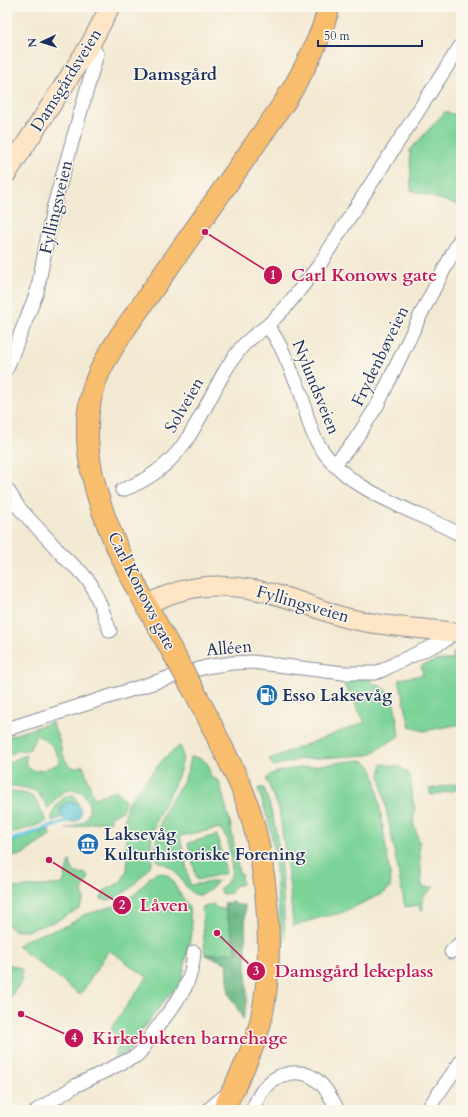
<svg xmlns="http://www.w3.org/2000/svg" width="468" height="1117" font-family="Cardo,serif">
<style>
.green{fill:#7cd397;stroke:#4c817a}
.forest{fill:#65b580;stroke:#40726f}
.water{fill:#5fc7dc;stroke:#3d7b9d}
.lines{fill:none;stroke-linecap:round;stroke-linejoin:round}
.stream{stroke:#5fc7dc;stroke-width:4}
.street-casing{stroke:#878c98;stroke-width:15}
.secondary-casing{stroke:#878c98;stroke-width:21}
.primary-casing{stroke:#878c98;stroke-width:23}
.street{stroke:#fff;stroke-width:13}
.secondary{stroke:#fde5c5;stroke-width:19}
.primary{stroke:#f9be6d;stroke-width:21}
.primary-bridge-casing{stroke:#878c98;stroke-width:23;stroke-linecap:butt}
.primary-bridge{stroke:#f9be6d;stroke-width:21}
.labels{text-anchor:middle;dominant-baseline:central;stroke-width:3;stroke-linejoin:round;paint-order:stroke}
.street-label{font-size:17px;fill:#1b2f5e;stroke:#fbf7ec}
.poi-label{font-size:17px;font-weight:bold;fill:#1b2f5e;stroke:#fbf7ec;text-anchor:start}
.neighbourhood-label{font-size:18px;font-weight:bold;fill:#1b2f5e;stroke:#fbf7ec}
.leader{fill:none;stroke:#c2185b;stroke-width:1.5}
.callout-dot{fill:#c2185b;stroke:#fbf7ec;stroke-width:1.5}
.mark-label{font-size:12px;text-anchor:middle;font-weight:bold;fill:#fff}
.callout-label{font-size:18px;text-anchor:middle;font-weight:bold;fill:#c2185b;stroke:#fbf7ec;stroke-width:3;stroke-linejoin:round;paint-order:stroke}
</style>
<rect width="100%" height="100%" fill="#fbf7ec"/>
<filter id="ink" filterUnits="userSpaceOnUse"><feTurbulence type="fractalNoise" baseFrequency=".025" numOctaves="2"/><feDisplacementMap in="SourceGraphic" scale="8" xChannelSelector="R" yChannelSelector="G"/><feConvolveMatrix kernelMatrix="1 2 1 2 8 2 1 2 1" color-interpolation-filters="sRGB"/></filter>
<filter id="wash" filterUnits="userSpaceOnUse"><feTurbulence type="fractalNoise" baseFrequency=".012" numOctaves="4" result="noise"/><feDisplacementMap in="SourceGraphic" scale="16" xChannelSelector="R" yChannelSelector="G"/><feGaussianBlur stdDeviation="0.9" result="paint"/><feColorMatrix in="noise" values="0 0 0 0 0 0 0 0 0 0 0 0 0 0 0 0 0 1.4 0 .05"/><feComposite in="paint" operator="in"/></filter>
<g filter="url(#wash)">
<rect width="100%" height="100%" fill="#f3e9d2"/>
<!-- green -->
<g class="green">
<path d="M445 112 461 116V206L411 190 410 150Z"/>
<path d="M461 652V724L424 731 410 727 399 679 423 675 421 666 438 660H453V653Z"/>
<path d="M339 676 371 677 372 683C377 685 384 687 388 692 396 701 397 724 399 736L369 755 302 759 273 766 269 759 365 722Z"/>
<path d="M52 722C54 728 57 734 59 740 63 752 65 775 83 765L94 798 116 790 125 801 122 811 111 816V821L104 823 103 821 66 829C71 827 78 825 83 822 98 809 84 780 62 793 56 797 52 803 48 809 37 786 30 789 7 785V764L13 760 27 755C25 760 25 763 28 767 35 776 52 766 60 763 55 747 51 742 36 735L30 749 15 752 7 756V737Z"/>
<path d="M180 746C191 766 163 801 156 821 151 834 150 849 152 863 143 876 118 906 101 899L104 891 121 882 127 870 128 859 124 824 127 803 166 756Z"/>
<path d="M191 757C197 757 207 760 209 767 210 771 209 774 211 777L219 781 230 822 239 873 241 874 242 884 234 886 231 893 222 894 219 889 225 885 231 876 232 868 228 840 220 828 180 836 190 885 218 881C192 914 187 880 170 867 166 864 160 863 156 860 154 842 159 823 167 806 169 802 173 798 176 793 184 782 189 770 191 757Z"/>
<path d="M362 760C373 766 373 772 376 783L391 880 390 888 384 893 341 913 322 917 293 926 290 889 279 809 266 779 271 774 284 770 343 762Z"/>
<path d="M382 764 400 767 410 775 413 802 415 808 413 822 419 841 422 887H434L424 896 422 911 419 905 405 907 380 776Z"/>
<path d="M461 783V789L431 795 429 789Z"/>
<path d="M258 788H264C282 837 283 890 285 941L281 943 275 860 270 826Z"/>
<path d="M7 790C35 795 36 795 46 822L7 835Z"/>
<path d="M69 795H74L79 805 76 803 62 815 63 817 52 821C52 809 59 800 69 795Z"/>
<path d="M49 830 50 836C47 839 43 840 39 843 25 852 26 856 7 857V844Z"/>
<path d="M217 835 226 873 197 880 188 843Z"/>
<path d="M69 861H70C72 869 73 876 84 873L89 877 82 891 84 899 79 909 56 921 27 931H17L10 928 7 921V890L13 888 63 884Z"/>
<path d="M156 873H162L169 876 189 908 192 929 181 984 169 995 137 1036 141 1041 128 1051 113 1060 119 1045 111 1028 147 977 109 950 80 995 17 946 27 939 68 925 84 915 114 906 134 895 151 876Z"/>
<path d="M213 904 217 908 225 909 237 952 205 955 202 908Z"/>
<path d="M7 964H10L16 968 17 966 23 971 21 974 22 980 9 999 7 998Z"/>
</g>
<!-- forest -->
<path class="forest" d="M233 902 237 905H245L247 1000 243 1019 229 994 227 963 205 955 237 952 224 903Z"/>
<!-- water -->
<circle class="water" cx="71" cy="812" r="10"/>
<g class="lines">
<!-- stream -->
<path class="stream" d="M7 842 67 821"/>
</g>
</g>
<g filter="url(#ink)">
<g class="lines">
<!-- street casing -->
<g class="street-casing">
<g id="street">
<path d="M461 45 343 227 320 264 285 308 267 326C280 341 286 359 294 377 297 384 301 392 303 400 306 413 309 427 316 440 343 491 413 509 461 535"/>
<path d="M7 368 37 292 53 209 97 54 90 45"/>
<path d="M334 465 353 443 377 406 422 312 461 237"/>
<path d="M7 489 19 508 47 538 66 559 82 573 91 584 100 604 110 631"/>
<path d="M122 490C145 482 168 466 183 445 205 415 217 377 241 348 248 339 258 333 267 326"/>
<path d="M7 729 168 678 206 667 232 663 252 662 343 673H375L383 670 398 662 446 640 449 632"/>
<path d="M451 952 461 942"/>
<path d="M37 1110 75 1086 136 1056C143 1051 146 1043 151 1036 172 1005 191 993 194 952"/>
<path d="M208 1110 228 1093"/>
<path d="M252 1110C255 1104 258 1097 262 1091 276 1071 304 1066 321 1084 328 1091 333 1101 338 1110"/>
<path d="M427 1110 461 1061"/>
</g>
</g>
<!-- secondary casing -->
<g class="secondary-casing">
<g id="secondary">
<path d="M7 173 90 45 110 7"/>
<path d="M147 605C196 577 246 584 297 601 313 606 328 613 343 617 381 627 423 628 461 633"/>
</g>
</g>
<!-- primary casing -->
<g class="primary-casing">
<g id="primary">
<path d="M177 660C136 586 69 481 92 393 97 372 109 354 120 336L284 103C303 73 320 41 329 7"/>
<path d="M191 686C202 704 211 724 220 743 229 761 238 778 245 797 268 861 276 959 260 1024 252 1054 237 1082 223 1110"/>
</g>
</g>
<!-- street -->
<use href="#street" class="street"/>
<!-- secondary -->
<use href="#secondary" class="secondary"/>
<!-- primary -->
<use href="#primary" class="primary"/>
<!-- primary-bridge casing -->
<g class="primary-bridge-casing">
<path id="primary-bridge" d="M177 660 191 686"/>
</g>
<!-- primary-bridge -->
<use href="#primary-bridge" class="primary-bridge"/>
</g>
</g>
<!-- icons -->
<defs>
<g id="fuel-disc" transform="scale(1.15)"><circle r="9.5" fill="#1f6fb2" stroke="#fbf7ec"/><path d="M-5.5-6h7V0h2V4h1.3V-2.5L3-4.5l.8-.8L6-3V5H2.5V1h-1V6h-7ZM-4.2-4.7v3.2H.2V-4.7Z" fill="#fff"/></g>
<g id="museum-disc" transform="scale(1.15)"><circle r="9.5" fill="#1f6fb2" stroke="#fbf7ec"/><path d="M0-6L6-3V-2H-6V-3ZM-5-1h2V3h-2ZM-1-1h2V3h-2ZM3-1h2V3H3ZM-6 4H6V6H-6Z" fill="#fff"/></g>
</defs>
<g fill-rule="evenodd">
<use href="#fuel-disc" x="267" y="695"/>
<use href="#museum-disc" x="88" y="844"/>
</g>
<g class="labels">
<!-- street labels -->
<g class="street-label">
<text transform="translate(66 80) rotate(-58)">Damsgårdsveien</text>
<text transform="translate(56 207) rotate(-77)">Fyllingsveien</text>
<text transform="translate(380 356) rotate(-64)">Frydenbøveien</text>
<text transform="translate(316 387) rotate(68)">Nylundsveien</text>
<text transform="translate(184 405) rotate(-60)">Solveien</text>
<text transform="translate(142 591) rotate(63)">Carl Konows gate</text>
<text transform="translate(303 604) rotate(16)">Fyllingsveien</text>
<text transform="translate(229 648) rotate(-5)">Alléen</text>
</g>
<!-- poi labels -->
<g class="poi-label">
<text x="282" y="695">Esso Laksevåg</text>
<text x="104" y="834">Laksevåg<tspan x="104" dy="20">Kulturhistoriske Forening</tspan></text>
</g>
<!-- neighbourhood labels -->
<g class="neighbourhood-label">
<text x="175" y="74">Damsgård</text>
</g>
</g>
<!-- callouts -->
<path class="leader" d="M205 232L273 275M49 860L122 905M217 933L256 971M21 1014L74 1038"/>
<g class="callout-dot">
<circle cx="205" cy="232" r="4"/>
<circle cx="49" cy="860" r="4"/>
<circle cx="217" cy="933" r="4"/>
<circle cx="21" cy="1014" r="4"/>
<circle cx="273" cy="275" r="10"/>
<circle cx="122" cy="905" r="10"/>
<circle cx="256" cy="971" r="10"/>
<circle cx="74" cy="1038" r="10"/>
</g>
<g class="mark-label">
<text x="273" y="279">1</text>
<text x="122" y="909">2</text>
<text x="256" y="975">3</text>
<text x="74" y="1042">4</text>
</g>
<g class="callout-label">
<text x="364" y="281">Carl Konows gate</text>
<text x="164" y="911">Låven</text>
<text x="354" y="977">Damsgård lekeplass</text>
<text x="190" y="1044">Kirkebukten barnehage</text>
</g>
<!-- margin -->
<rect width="468" height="1117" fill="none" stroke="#fbf7ec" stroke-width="24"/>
<!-- north arrow -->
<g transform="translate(42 42) rotate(266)" stroke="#fbf7ec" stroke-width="3" paint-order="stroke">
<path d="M0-3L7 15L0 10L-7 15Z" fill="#1b2f5e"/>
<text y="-6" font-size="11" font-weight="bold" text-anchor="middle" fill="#1b2f5e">N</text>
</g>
<!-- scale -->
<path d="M318 40v6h104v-6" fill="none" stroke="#1b2f5e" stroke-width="2"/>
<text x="324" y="40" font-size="12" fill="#1b2f5e" stroke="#fbf7ec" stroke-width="3" paint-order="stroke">50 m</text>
</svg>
